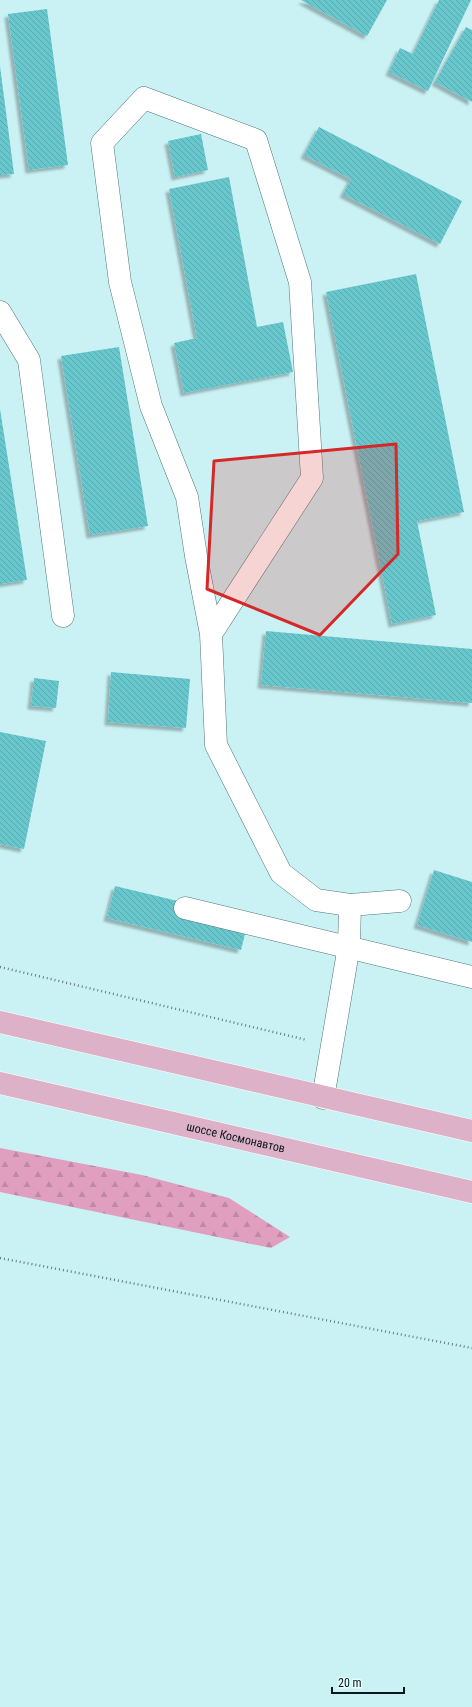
<svg xmlns="http://www.w3.org/2000/svg" width="472" height="1707" font-family="'Roboto Condensed',sans-serif">
<style>
.forest{fill:url(#forest-firs)}
.building{fill:url(#building-back-hatch);filter:url(#shadow)}
.lines{fill:none;stroke-linecap:round;stroke-linejoin:round}
.minor-casing{stroke:#517678;stroke-width:23}
.major-casing{stroke:#fff;stroke-width:23}
.path{stroke:#637d7f;stroke-width:2.5;stroke-dasharray:1 3;stroke-linecap:butt}
.minor{stroke:#fff;stroke-width:22}
.major{stroke:#ddb1c7;stroke-width:22}
.marked{fill:#d62828;fill-opacity:0.2;stroke:#d62828;stroke-width:3;stroke-linejoin:round}
.labels{text-anchor:middle;dominant-baseline:central;stroke-width:3.5;stroke-linejoin:round;paint-order:stroke}
.street-label{font-size:12px;fill:#091819;stroke:#e4fcfd}
</style>
<defs>
<pattern id="forest-firs" width="22" height="20" patternUnits="userSpaceOnUse"><rect width="22" height="20" fill="#e09fbf"/><path d="M5 1l3.5 6h-7zM16 11l3.5 6h-7z" fill="#bf88a4"/></pattern>
<pattern id="building-back-hatch" width="6" height="6" patternUnits="userSpaceOnUse"><rect width="6" height="6" fill="#68c7cc"/><path d="M-1 5l2 2M0 0l6 6M5-1l2 2" fill="none" stroke="#59aaaf"/></pattern>
<filter id="shadow"><feDropShadow dx="-3.5" dy="3.5" stdDeviation="1" flood-color="#0004"/></filter>
</defs>
<rect width="100%" height="100%" fill="#caf2f4"/>
<!-- forest -->
<path class="forest" d="M0 1148 142 1175 229 1198 290 1237 271 1248 0 1192Z"/>
<!-- building -->
<g class="building">
<path d="M301 0H387L367 36Z"/>
<path d="M439 0H471L428 91 389 72 400 48 413 54Z"/>
<path d="M47 9 68 165 29 170 8 14Z"/>
<path d="M466 27 472 30V102L435 82Z"/>
<path d="M0 66 14 174 0 175Z"/>
<path d="M319 127 462 201 440 244 343 194 351 179 304 155Z"/>
<path d="M201 134 208 170 175 177 168 141Z"/>
<path d="M229 177 257 327 283 322 293 372 184 393 174 343 197 338 169 189Z"/>
<path d="M416 274 464 512 417 521 436 615 392 624 326 292Z"/>
<path d="M119 347 148 526 90 535 61 356Z"/>
<path d="M0 409 27 580 0 584Z"/>
<path d="M266 631 472 649V703L261 685Z"/>
<path d="M111 672 190 679 186 728 108 722Z"/>
<path d="M34 678 59 681 56 708 31 706Z"/>
<path d="M0 732 46 741 24 849 0 844Z"/>
<path d="M434 870 472 882V942L417 925Z"/>
<path d="M115 886 249 918 241 950 107 918Z"/>
</g>
<g class="lines">
<!-- minor casing -->
<g class="minor-casing">
<g id="minor">
<path d="M0 312 29 360 63 616"/>
<path d="M211 634 196 556 187 497 151 406 120 282 102 143 144 98 256 140 300 282 312 478 211 634 216 745 281 873 316 900 350 905"/>
<path d="M185 908 472 977"/>
<path d="M323 1098 349 946 350 905 400 901"/>
</g>
</g>
<!-- major casing -->
<g class="major-casing">
<g id="major">
<path d="M0 1022 472 1131"/>
<path id="s1" d="M0 1083 472 1192"/>
</g>
</g>
<!-- path -->
<g class="path">
<path d="M0 967 307 1040"/>
<path d="M0 1258 472 1348"/>
</g>
<!-- minor -->
<use href="#minor" class="minor"/>
<!-- major -->
<use href="#major" class="major"/>
</g>
<!-- marked area -->
<path class="marked" d="M396 444 398 554 320 635 207 589 214 461Z"/>
<g class="labels">
<!-- street labels -->
<g class="street-label">
<text stroke="none"><textPath href="#s1" startOffset="242">шоссе Космонавтов</textPath></text>
</g>
</g>
<!-- scale -->
<path d="M332 1687v6h72v-6" fill="none" stroke="#091819" stroke-width="2"/>
<text x="338" y="1687" font-size="12" fill="#091819" stroke="#e4fcfd" stroke-width="3" paint-order="stroke">20 m</text>
</svg>
